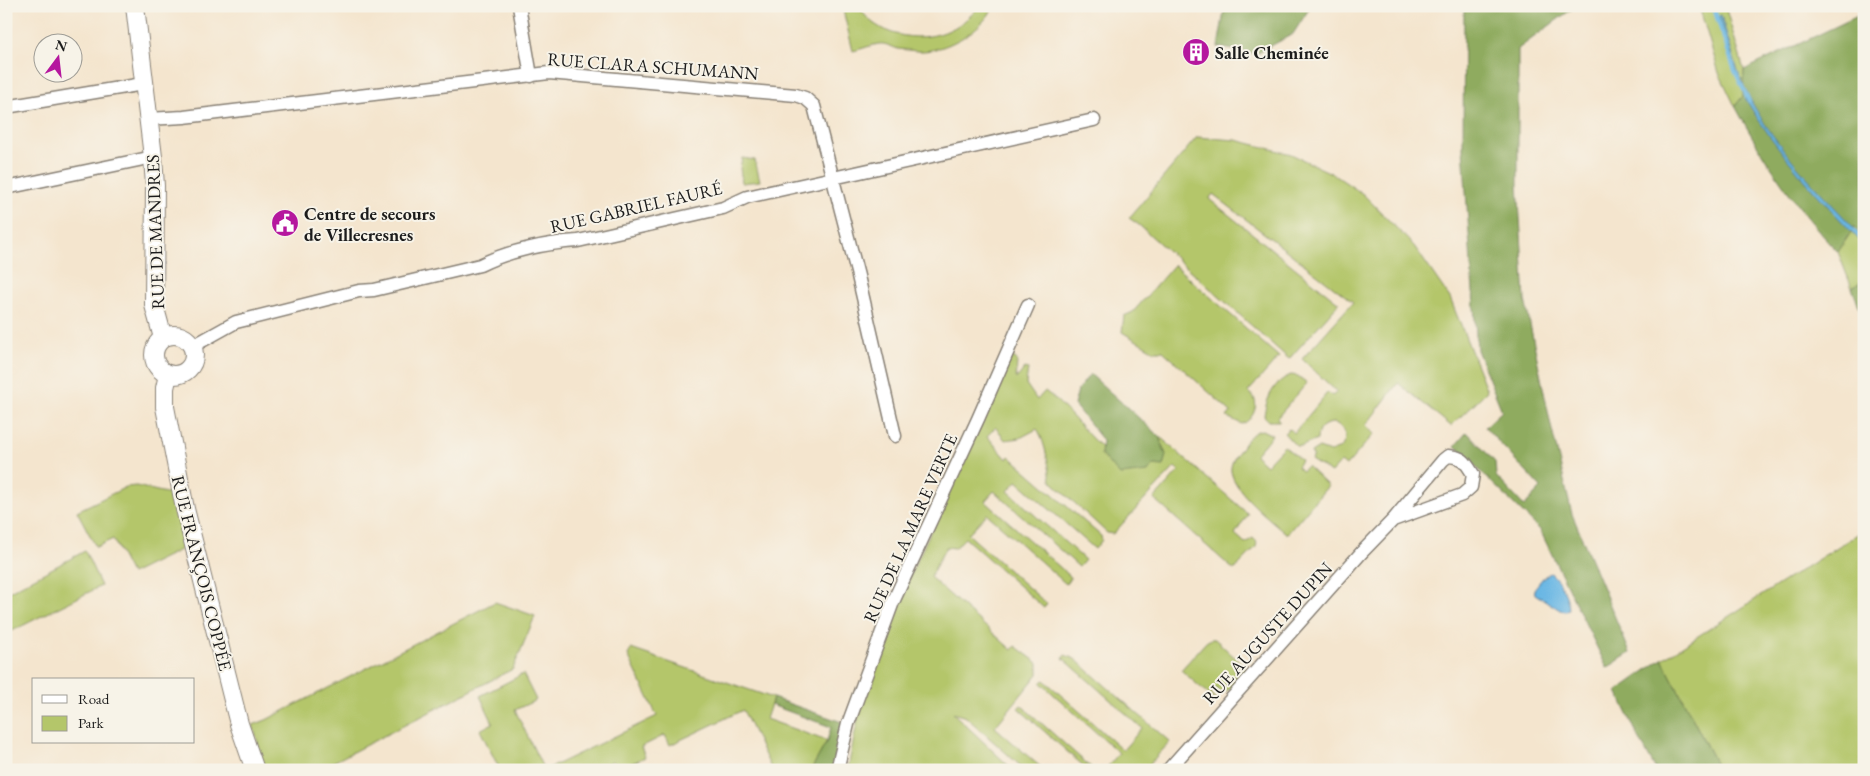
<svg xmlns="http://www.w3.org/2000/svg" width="1870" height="776" font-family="'EB Garamond',serif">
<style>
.green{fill:#b4c66a;stroke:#687143}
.forest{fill:#8fab5e;stroke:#56643d}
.water{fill:#6ab7e4;stroke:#436a80}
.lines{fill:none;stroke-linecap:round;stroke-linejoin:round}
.stream{stroke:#6ab7e4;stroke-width:4}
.street-casing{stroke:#888075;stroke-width:15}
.secondary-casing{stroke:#888075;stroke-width:20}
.street{stroke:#fff;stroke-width:12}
.secondary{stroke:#fff;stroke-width:18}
.labels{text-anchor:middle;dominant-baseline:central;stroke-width:4;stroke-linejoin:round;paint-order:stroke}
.poi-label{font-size:18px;font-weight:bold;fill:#1c1c1c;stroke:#f7f3e8;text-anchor:start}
.street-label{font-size:18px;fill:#1c1c1c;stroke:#f7f3e8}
</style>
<rect width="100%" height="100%" fill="#f7f3e8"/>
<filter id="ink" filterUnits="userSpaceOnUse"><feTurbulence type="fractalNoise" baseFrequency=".02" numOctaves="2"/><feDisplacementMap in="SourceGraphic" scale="10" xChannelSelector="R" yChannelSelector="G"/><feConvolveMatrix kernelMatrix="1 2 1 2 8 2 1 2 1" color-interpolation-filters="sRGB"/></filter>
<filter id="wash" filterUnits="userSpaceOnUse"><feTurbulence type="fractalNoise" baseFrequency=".0096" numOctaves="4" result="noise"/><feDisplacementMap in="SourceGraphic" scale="20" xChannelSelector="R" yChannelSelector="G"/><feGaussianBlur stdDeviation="1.12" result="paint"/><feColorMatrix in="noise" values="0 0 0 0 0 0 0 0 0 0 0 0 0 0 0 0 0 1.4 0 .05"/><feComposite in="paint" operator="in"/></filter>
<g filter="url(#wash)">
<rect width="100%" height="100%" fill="#f4e5ce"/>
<!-- green -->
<g class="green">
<path d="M842 6H859C874 36 917 43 945 32 958 27 971 17 979 6H994C983 30 944 53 917 51 911 50 904 50 898 49 892 47 885 43 879 44 871 45 862 49 853 51Z"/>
<path d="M1699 6H1725L1744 70 1743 96 1735 106 1719 73Z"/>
<path d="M1197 137 1236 140 1291 154 1333 174 1363 194 1414 246 1450 298 1487 391 1451 426 1398 383 1366 425 1374 434 1346 466 1341 462 1331 473 1311 460 1313 456 1311 453 1319 448 1330 452 1341 448C1348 437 1346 429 1335 423 1324 423 1317 428 1317 440L1302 446H1296L1284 433 1289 429 1294 433 1328 392 1332 396 1337 392 1302 359 1353 302 1213 194 1209 199 1339 303 1289 359 1139 225 1129 218Z"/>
<path d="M742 158 755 160 760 181 742 183 740 168Z"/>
<path d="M1855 226 1864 235V280L1852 288 1838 252Z"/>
<path d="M1174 265 1279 357 1248 392C1250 394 1253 396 1254 398 1259 408 1251 421 1242 424L1227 417 1231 412 1163 351H1154L1122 332 1124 316 1133 312Z"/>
<path d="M1012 356 1017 360 1016 379 1025 368 1028 369 1026 384 1037 400 1045 391C1067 407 1082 430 1102 448L1101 455 1153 465 1166 455 1159 436 1248 514 1235 534 1245 543 1253 538 1257 542 1256 547 1234 570 1154 499 1179 471 1175 467 1113 534 1107 533 1051 481C1050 469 1044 438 1037 429L1020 438 1005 440 996 427 987 436 1007 459 1009 456 1101 536 1102 540 1095 549 1017 481 1008 491 1085 560 1079 567 994 491 985 501 1071 577 1066 584 987 514 968 534 1047 604 1044 608 965 538 955 548 946 547 930 577 1012 650 1015 646 1038 663V674L995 727 1044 770H1025L966 717 953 713 1013 770H849L848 768 860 708 895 608Z"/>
<path d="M1291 375 1298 376 1307 383 1277 418 1280 421H1269L1264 416C1266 399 1274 381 1291 375Z"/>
<path d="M1262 430 1272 435 1255 455 1266 465 1284 446 1301 460 1297 467 1302 471 1307 466 1328 486 1287 534C1271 520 1234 492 1231 471 1230 462 1237 454 1242 447 1247 439 1253 431 1262 430Z"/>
<path d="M136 486 166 493 173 492 186 545 180 550 131 574 113 539 96 547 77 511 126 487Z"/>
<path d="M1864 530V770H1719L1662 659Z"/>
<path d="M85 551 101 586 6 634V593Z"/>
<path d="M495 602 535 616 513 669 318 770H265L253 725 266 720Z"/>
<path d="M1211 639H1215L1245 667 1246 673 1234 687 1222 693 1215 688 1211 694 1217 699 1216 701 1181 670 1206 642Z"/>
<path d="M631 649 773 698 766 719 827 741 811 770H772L743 710 670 745 665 735 641 747 645 757 618 770 613 761 606 764 608 767 604 770H545L657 716 628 655Z"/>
<path d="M1065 655 1075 659 1170 742 1144 770H1105L1119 753 1041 683 1044 680 1123 750 1142 728 1063 658Z"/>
<path d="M523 674 536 700 515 710 544 770H500L480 730 493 723 480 696Z"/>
<path d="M1021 705 1094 770H1088L1018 708Z"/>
</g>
<!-- forest -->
<g class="forest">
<path d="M1225 6H1311L1293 34 1256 54 1218 47Z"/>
<path d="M1464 6H1576L1518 49V184L1525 300 1551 426 1572 514 1630 653 1607 668 1540 530 1455 446 1467 432 1495 462 1496 476 1524 506 1541 488 1485 427 1502 411 1477 350 1463 148Z"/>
<path d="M1864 13V235L1854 226 1838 252C1797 209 1763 159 1735 106L1743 96 1744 70Z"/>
<path d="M1864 280V319L1852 288Z"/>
<path d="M1090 374 1159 436 1166 455 1163 466 1153 465 1148 472 1120 475 1101 455 1102 439 1074 405 1078 390Z"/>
<path d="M1662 659 1719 770H1656L1639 738 1617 691Z"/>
<path d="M773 698 842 722 834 765 850 768 849 770H811L827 741 831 727 771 705Z"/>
</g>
<!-- water -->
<g class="water">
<path d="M1721 15C1729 42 1736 70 1748 95 1775 149 1824 195 1864 239V245C1821 199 1777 153 1745 98L1747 95 1737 72 1719 16Z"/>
<path d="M1551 573C1560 581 1569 598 1569 610L1566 611 1560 610 1535 594 1534 589C1539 583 1543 575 1551 573Z"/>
</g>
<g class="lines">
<!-- stream -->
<path class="stream" d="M1713 6 1735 71 1749 101"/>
</g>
</g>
<g filter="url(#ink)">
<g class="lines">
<!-- street casing -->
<g class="street-casing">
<g id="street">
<path d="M519 6 531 76"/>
<path d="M6 107 143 84"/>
<path d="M148 119 184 117 549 73 796 95 805 98 814 106 858 276 895 436"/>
<path d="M6 188 153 157"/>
<path d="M193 346 236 322 359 291 374 290 480 265C508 251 547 243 578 241L723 208 747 197 797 186 1094 120"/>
<path d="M837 770 848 724 893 602 978 419 1028 305"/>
<path d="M1168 770 1362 552 1393 520 1443 460 1448 456C1463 457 1465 461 1473 474L1471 487 1462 495 1393 520"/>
</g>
</g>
<!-- secondary casing -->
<g class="secondary-casing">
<g id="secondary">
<path d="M135 6 153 157 155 186 154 305 163 338"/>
<circle cx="174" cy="355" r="20"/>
<path d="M168 375 165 388V407L185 509 239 724 255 770"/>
</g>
</g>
<!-- street -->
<use href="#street" class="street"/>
<!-- secondary -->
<use href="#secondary" class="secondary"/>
</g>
</g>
<!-- icons -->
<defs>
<g id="building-disc" transform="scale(1.4375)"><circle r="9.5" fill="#b5179e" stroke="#f7f3e8"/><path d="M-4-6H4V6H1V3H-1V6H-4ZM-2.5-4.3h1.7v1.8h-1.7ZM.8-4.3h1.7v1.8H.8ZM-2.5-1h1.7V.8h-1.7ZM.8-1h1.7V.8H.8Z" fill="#fff"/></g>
<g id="civic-disc" transform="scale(1.4375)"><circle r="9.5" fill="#b5179e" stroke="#f7f3e8"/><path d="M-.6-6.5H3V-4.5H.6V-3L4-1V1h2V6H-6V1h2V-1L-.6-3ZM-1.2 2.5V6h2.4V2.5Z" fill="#fff"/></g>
</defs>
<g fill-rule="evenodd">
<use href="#building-disc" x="1196" y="52"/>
<use href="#civic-disc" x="285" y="223"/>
</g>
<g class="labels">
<!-- poi labels -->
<g class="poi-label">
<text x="1215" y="52">Salle Cheminée</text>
<text x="304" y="213">Centre de secours<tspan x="304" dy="21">de Villecresnes</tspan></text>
</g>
<!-- street labels -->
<g class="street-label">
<text transform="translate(653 66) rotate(4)">RUE CLARA SCHUMANN</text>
<text transform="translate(636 207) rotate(-13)">RUE GABRIEL FAURÉ</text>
<text transform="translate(155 232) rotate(-92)">RUE DE MANDRES</text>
<text transform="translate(910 528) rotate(-66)">RUE DE LA MARE VERTE</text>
<text transform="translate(202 573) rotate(76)">RUE FRANÇOIS COPPÉE</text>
<text transform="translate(1267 633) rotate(-48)">RUE AUGUSTE DUPIN</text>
</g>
</g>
<!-- margin -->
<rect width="1870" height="776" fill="none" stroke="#f7f3e8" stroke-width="25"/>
<!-- legend -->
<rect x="32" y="678" width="162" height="65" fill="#f7f3e8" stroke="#9f9d96"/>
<rect x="42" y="695" width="25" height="8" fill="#ffffff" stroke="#9f9d96"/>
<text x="78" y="704" font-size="15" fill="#1c1c1c">Road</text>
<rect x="42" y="716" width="25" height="15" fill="#b4c66a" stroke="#9f9d96"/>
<text x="78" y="728" font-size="15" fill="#1c1c1c">Park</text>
<!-- north arrow -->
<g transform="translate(58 58) rotate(15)"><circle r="24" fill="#f7f3e8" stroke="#9f9d96"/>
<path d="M0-4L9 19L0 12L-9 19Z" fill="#b5179e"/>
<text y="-8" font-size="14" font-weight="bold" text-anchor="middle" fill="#1c1c1c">N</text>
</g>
</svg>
